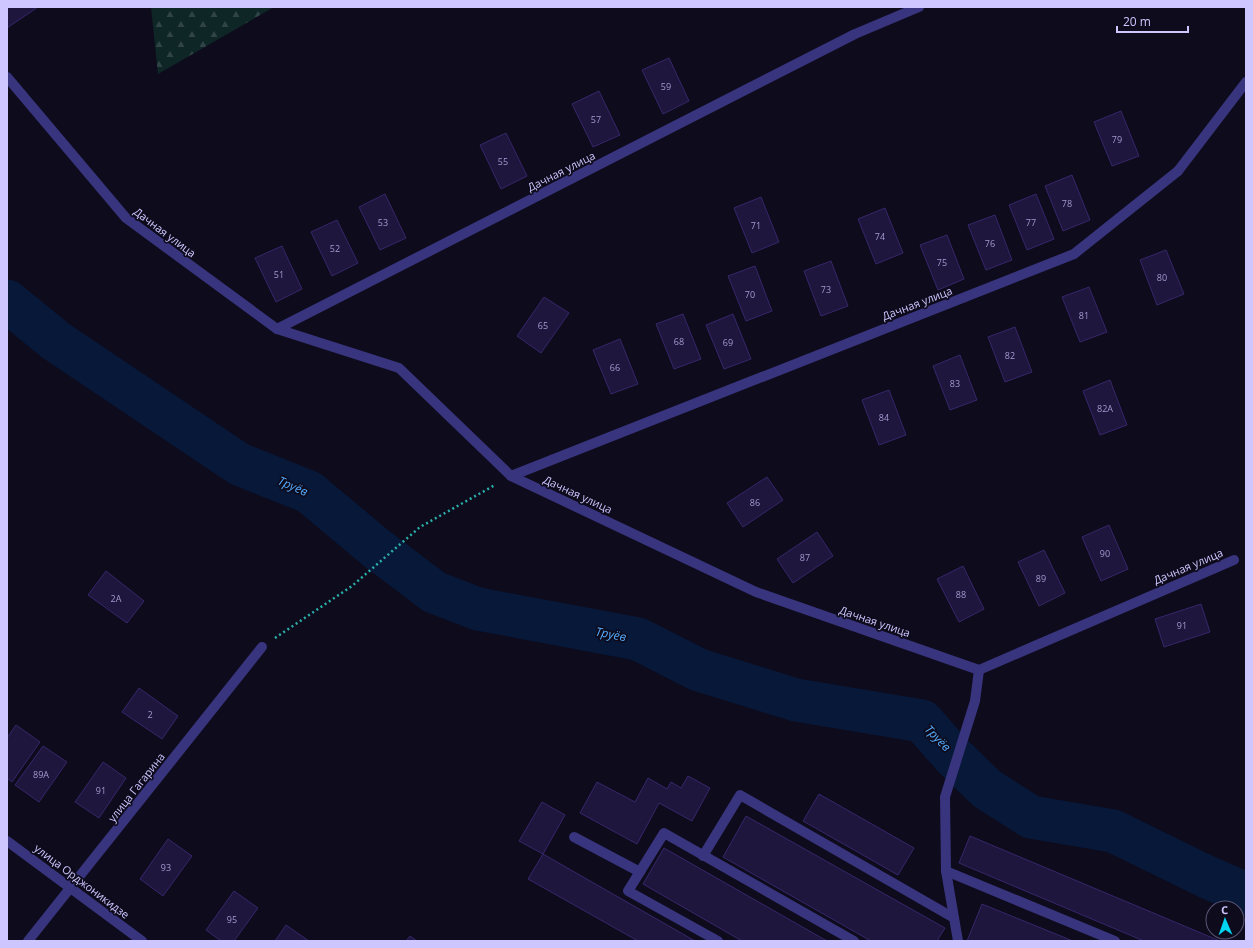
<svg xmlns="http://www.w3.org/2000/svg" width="1253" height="948" font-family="'Open Sans',sans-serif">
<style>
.forest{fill:url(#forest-firs)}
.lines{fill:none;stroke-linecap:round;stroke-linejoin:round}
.river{stroke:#071839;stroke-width:43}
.building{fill:#1f163e;stroke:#36276a}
.path{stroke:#29b0aa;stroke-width:2.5;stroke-dasharray:2 3;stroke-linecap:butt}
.service{stroke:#38347d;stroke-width:10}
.minor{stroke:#38347d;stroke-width:10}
.labels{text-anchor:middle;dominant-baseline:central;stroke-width:3.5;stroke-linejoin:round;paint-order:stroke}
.number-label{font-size:9px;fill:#a29acf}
.street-label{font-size:11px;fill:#cdc6ff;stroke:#0e0b1c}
.water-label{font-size:12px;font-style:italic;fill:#54adff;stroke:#0e0b1c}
</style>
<defs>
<pattern id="forest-firs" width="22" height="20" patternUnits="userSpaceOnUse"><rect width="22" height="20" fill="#0e2626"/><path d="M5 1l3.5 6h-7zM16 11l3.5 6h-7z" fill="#304447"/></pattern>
</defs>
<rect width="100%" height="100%" fill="#0e0b1c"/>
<!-- forest -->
<path class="forest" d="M151 7H274L158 74Z"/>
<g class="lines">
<!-- river -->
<path class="river" d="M7 301 56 341 239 464 309 492 376 548 434 592 478 609 638 639 699 670 796 700 922 721 954 757 987 789 1031 817 1113 831 1207 877 1246 894"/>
</g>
<!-- building -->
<g class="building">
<path d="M7 7H38L7 28Z"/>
<path d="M669 58 689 101 663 114 642 70Z"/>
<path d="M599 91 620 135 593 147 572 104Z"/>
<path d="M1121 111 1139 156 1112 166 1094 122Z"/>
<path d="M506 133 527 176 501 189 480 145Z"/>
<path d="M1072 175 1090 220 1063 231 1045 186Z"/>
<path d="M385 194 406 238 380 250 359 207Z"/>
<path d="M1036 194 1054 239 1027 250 1009 205Z"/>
<path d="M761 197 779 242 752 253 734 208Z"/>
<path d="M885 208 903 253 876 264 858 219Z"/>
<path d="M995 215 1012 260 986 270 968 225Z"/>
<path d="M337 220 358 263 332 276 311 232Z"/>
<path d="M947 235 964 279 938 290 920 245Z"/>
<path d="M282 246 302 289 276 302 255 258Z"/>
<path d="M1166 250 1184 294 1157 305 1140 260Z"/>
<path d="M831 261 848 306 821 316 804 271Z"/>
<path d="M755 266 772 311 746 321 728 276Z"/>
<path d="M1089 287 1107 332 1080 342 1062 297Z"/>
<path d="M544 297 569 313 541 353 517 336Z"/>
<path d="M683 314 701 359 674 369 656 324Z"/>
<path d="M733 314 751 359 724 369 706 325Z"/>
<path d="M1015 327 1032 372 1005 382 988 337Z"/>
<path d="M620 339 638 384 611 394 593 350Z"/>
<path d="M960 355 977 400 950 410 933 366Z"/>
<path d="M1110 380 1127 425 1100 435 1083 391Z"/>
<path d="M889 390 906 435 879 445 862 400Z"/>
<path d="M767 477 783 500 743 527 727 503Z"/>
<path d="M1109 525 1128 569 1101 581 1082 537Z"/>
<path d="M817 532 833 556 793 583 777 559Z"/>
<path d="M1044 550 1065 593 1039 606 1018 562Z"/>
<path d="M963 566 984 609 959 622 937 579Z"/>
<path d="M106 571 144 601 127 623 88 595Z"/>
<path d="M1201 604 1210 632 1164 647 1155 619Z"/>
<path d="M139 688 178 716 162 739 122 712Z"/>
<path d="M16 725 40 742 12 782 7 778V738Z"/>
<path d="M43 746 67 762 39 802 15 785Z"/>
<path d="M103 762 126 778 99 818 75 802Z"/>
<path d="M688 776 710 788 692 821 659 803 637 844 580 813 597 782 635 802 648 778 667 789 671 782 681 788Z"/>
<path d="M819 794 914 848 898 875 803 821Z"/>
<path d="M542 802 565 815 543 854 519 841Z"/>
<path d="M746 816 945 928 937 941H871L723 857Z"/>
<path d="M970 836 1220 941H1144L959 863Z"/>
<path d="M168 839 192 856 163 896 140 879Z"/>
<path d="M664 848 827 941H742L643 884Z"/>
<path d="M543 854 695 941H638L528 879Z"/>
<path d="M234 891 258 908 234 941H221L206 930Z"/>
<path d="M982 904 1073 941H967Z"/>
<path d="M286 925 309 941H275Z"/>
<path d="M410 936 417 941H406Z"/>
</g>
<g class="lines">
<!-- path -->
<path class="path" d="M275 638 352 586 420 527 495 485"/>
<!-- service -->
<g class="service">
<path d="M1178 171 1246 82"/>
<path d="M574 837 640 872"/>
<path d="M703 856 740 795 954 918"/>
<path d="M946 871 1115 941"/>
<path d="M718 941 628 891 664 833 854 941"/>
<path d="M958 941 946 871 945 797 975 701 979 670"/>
</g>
<!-- minor -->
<g class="minor">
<path d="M7 77 126 218 277 329 399 368 511 476 756 592 979 670 1234 560"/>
<path d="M277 329 855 34 919 7"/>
<path d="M511 476 1074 254 1178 171"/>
<path d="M7 841 142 941"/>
<path d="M28 941 262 647"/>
</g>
</g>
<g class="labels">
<!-- number labels -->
<g class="number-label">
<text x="666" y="86">59</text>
<text x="596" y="119">57</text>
<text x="1117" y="139">79</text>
<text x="503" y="161">55</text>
<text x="1067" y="203">78</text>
<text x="383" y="222">53</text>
<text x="1031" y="222">77</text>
<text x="756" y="225">71</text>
<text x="880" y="236">74</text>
<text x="990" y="243">76</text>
<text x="335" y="248">52</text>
<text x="942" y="262">75</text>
<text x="279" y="274">51</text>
<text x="1162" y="277">80</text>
<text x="826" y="289">73</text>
<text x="750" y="294">70</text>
<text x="1084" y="315">81</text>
<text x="543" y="325">65</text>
<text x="679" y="341">68</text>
<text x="728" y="342">69</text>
<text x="1010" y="355">82</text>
<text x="615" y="367">66</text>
<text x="955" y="383">83</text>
<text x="1105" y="408">82А</text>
<text x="884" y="417">84</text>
<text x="755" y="502">86</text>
<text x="1105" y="553">90</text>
<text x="805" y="557">87</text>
<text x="1041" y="578">89</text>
<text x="961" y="594">88</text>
<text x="116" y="598">2А</text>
<text x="1182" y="625">91</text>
<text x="150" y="714">2</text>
<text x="41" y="774">89А</text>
<text x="101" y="790">91</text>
<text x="166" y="867">93</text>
<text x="232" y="919">95</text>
</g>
<!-- street labels -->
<g class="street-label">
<text transform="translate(561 171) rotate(-27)">Дачная улица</text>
<text transform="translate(165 232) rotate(37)">Дачная улица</text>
<text transform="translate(917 303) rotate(-21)">Дачная улица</text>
<text transform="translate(578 494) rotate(25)">Дачная улица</text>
<text transform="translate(1188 566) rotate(-23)">Дачная улица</text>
<text transform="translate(875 621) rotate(19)">Дачная улица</text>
<text transform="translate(136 787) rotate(-52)">улица Гагарина</text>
<text transform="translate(82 881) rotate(37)">улица Орджоникидзе</text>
</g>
<!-- water labels -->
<g class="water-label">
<text transform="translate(293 486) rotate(24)">Труёв</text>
<text transform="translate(611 634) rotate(11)">Труёв</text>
<text transform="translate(938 738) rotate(46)">Труёв</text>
</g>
</g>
<!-- border -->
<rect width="1253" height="948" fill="none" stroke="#cdc6ff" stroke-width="16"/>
<!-- north arrow -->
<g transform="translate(1225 920) rotate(358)"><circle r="19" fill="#0e0b1c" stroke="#5a5677"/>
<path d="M0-3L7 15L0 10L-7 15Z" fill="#00d4f1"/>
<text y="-6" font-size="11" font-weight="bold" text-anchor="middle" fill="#cdc6ff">С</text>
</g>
<!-- scale -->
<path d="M1117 26v6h71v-6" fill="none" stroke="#cdc6ff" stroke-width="2"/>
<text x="1123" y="26" font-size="12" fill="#cdc6ff" stroke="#0e0b1c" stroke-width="3" paint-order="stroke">20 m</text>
</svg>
